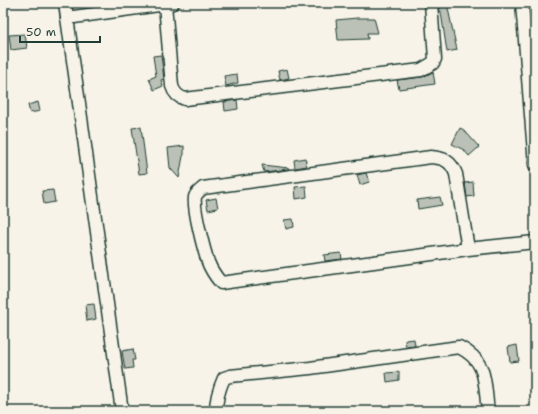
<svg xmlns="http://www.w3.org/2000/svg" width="538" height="414" font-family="'Shantell Sans',sans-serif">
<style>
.building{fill:#bbc1b6;stroke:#1f3d34}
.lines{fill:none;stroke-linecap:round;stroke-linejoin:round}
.minor-casing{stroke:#1f3d34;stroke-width:15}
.minor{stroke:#f7f3e8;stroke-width:12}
</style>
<rect width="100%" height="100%" fill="#f7f3e8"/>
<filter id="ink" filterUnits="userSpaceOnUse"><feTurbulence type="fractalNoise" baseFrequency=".025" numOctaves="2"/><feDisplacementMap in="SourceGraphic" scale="8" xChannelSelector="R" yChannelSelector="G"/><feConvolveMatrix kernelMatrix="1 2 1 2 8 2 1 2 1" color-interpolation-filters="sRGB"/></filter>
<g filter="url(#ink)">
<!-- building -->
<g class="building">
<path d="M447 4 457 50 447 52 440 6Z"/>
<path d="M357 18H374L378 33H367L368 39 338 40 336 20Z"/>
<path d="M25 34 27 48 11 50 9 35Z"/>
<path d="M161 55 164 79 161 80 163 86 154 90 149 79 156 76 153 56Z"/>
<path d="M287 69 289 78 280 80 278 71Z"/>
<path d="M433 72 435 84 399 89 397 80 422 77Z"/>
<path d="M237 74 238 83 226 86 224 76Z"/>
<path d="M237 100 238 109 225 111 224 102Z"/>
<path d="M38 102 40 111 30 113 28 105Z"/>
<path d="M141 127 147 173 139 174 132 128Z"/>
<path d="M460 128 464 130 479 147 469 156 464 150 452 144Z"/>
<path d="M184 146V155L183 156 179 178 170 168 168 148Z"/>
<path d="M305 158 307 166 295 168 294 160Z"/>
<path d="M262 165 289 168V169L264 172Z"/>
<path d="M366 173 369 182 360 185 357 175Z"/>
<path d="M473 182 474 196 467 197 465 183Z"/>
<path d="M306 186 307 197 296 199 295 187Z"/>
<path d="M53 190 55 202 44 204 42 191Z"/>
<path d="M440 197 442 205 418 209 417 200Z"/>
<path d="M216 198 218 208 208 210 206 200Z"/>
<path d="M293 219 294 227 286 229 284 220Z"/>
<path d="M341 253 342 259 325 261 324 255Z"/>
<path d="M94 304 96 319 87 321 85 305Z"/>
<path d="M414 339 415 346 406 347 405 340Z"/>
<path d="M517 345 519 361 510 362 508 347Z"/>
<path d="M133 349 135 360H132L133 368 125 369 122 351Z"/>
<path d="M399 372V380L387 382 386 373Z"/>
</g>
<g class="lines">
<!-- minor casing -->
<g class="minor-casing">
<g id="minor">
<path d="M65 3 122 411"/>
<path d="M522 3 535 165"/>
<path d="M165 4 172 86C174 93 178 97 185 99L421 70 433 63 435 59 431 3"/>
<path d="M67 18 173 3"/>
<path d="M468 249 456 174C451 161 444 158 431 157L203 188C200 191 196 193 195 197 193 209 204 250 208 262 211 270 216 277 221 283L468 249 535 242"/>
<path d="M216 411C216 399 219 389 224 378L230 376 310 368 459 347C488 361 484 382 488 411"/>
</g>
</g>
<!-- minor -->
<use href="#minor" class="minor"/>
</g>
</g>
<!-- margin -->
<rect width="538" height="414" fill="none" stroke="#f7f3e8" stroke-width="16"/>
<rect x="8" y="8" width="522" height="398" fill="none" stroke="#1f3d34" stroke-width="1.5" filter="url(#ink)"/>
<!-- scale -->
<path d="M20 36v6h80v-6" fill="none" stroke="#1f3d34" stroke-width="2"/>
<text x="26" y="36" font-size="12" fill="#1f3d34" stroke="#f7f3e8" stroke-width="3" paint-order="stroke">50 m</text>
</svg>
